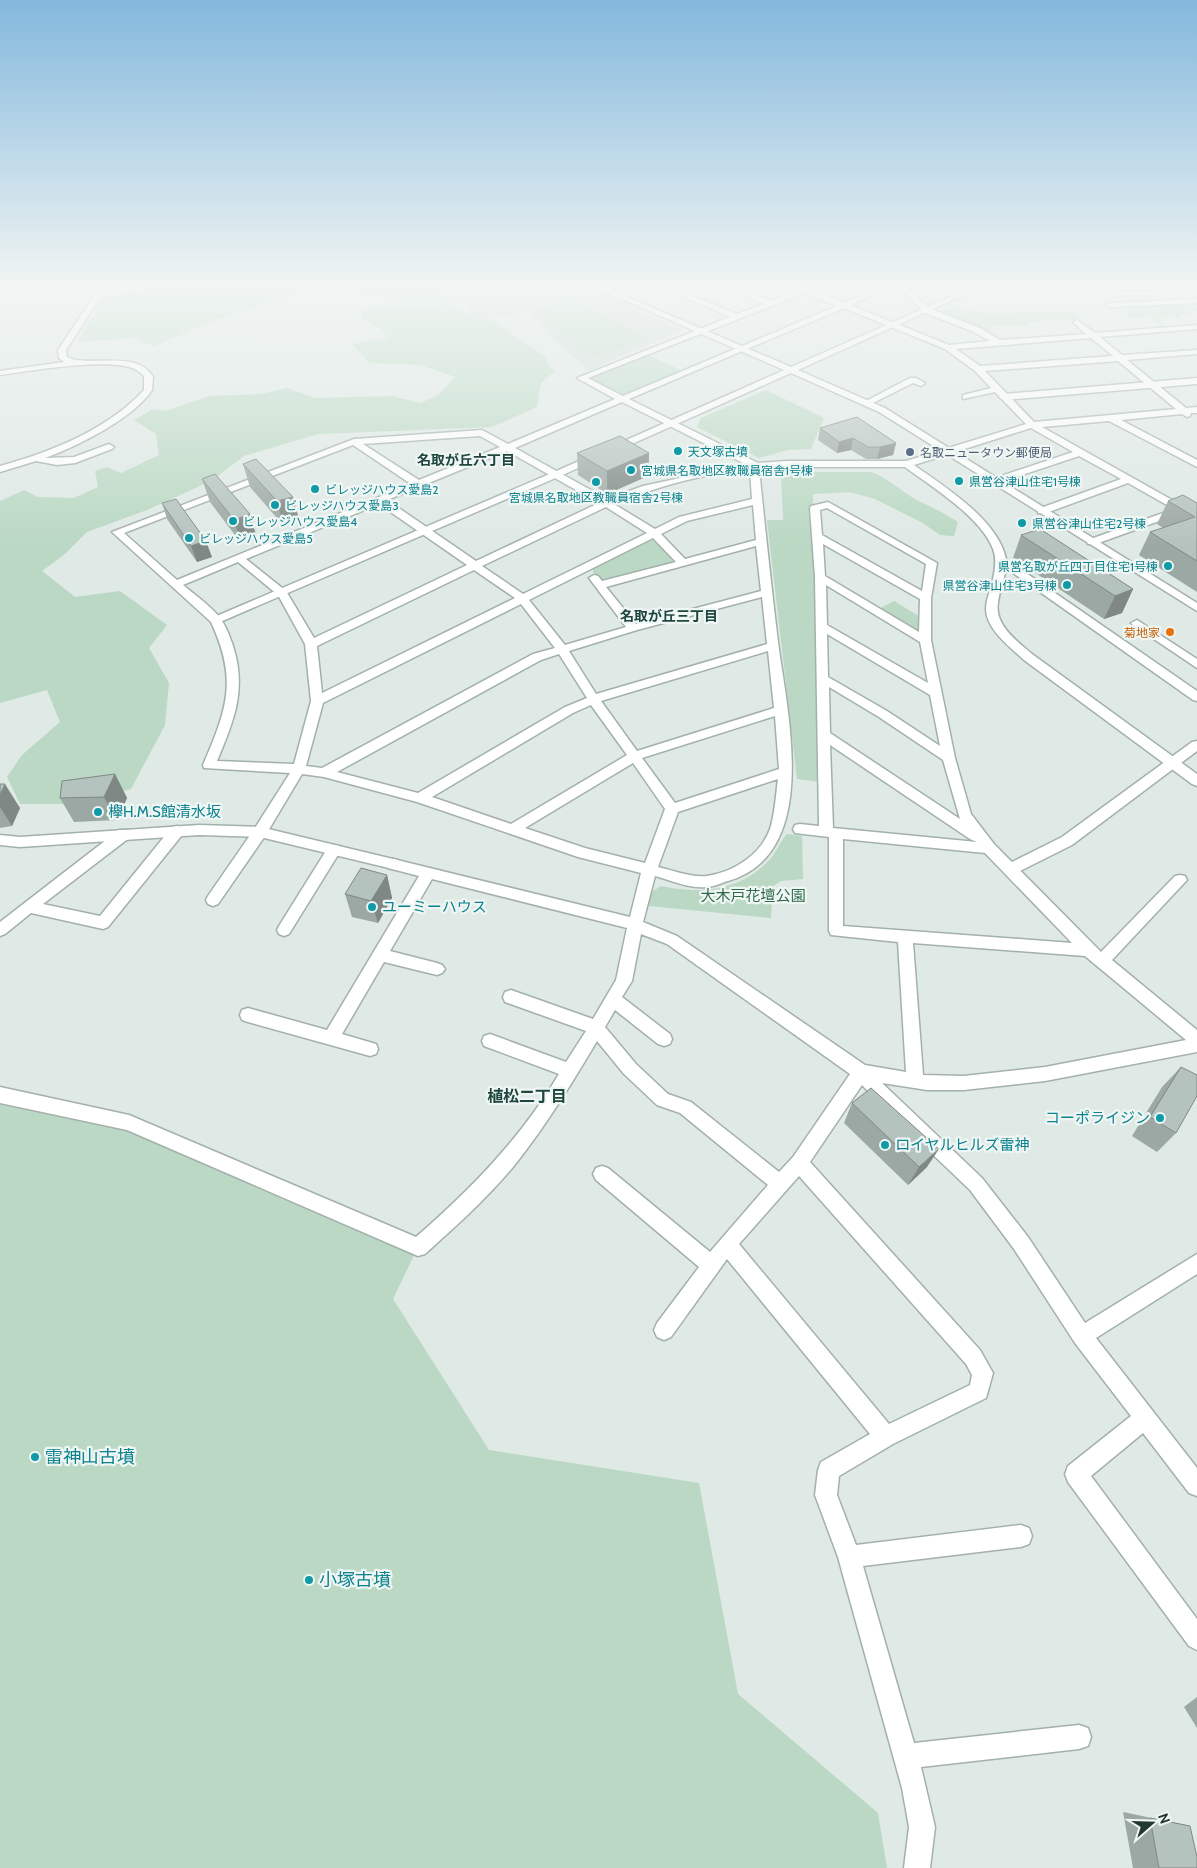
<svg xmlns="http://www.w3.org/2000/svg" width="1197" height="1868" font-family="Cabin,'Noto Sans JP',sans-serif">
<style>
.built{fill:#cdd8d4}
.green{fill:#bad8c3}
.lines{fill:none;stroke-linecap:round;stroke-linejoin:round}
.minor-casing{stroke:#a3b0ac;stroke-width:3}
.tertiary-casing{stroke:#a3b0ac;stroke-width:3}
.minor{fill:#fff;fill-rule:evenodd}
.tertiary{fill:#fff;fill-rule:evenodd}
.wall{fill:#9ca8a3}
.shaded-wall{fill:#7f8885}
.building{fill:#b5c3be;stroke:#7f8885}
.culture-dot{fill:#0f9aa8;stroke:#eff6f3;stroke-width:2}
.service-dot{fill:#5c6f8a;stroke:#eff6f3;stroke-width:2}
.food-dot{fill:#e8710a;stroke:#eff6f3;stroke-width:2}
.labels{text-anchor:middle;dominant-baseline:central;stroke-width:4.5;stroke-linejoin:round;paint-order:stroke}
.far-culture-label{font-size:12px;fill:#0d838f;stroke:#eff6f3;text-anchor:start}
.far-service-label{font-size:12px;fill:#4e5e75;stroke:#eff6f3;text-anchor:start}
.far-food-label{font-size:12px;fill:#c56008;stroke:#eff6f3;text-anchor:end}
.far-neighbourhood-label{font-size:14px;font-weight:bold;fill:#20473f;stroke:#eff6f3}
.culture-label{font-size:15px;fill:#0d838f;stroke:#eff6f3;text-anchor:start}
.park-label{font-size:15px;fill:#306a49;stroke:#eff6f3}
.neighbourhood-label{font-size:16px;font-weight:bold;fill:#20473f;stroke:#eff6f3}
.near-culture-label{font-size:18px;fill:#0d838f;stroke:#eff6f3;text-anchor:start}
</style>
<rect width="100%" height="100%" fill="#dfe9e5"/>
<!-- built -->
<path class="built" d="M453 286H585L682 330 589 370 562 347 547 333 540 323 528 313 479 318 473 315Z"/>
<!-- green -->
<g class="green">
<path d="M150 286H315L293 296 228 315 154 346 136 339 142 335 135 338 77 342 104 299 121 293H140Z"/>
<path d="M351 286H438L455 309 478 319 489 318 545 356 548 364 555 371 541 383 537 407 492 427 318 434 244 456 211 481 147 510 87 532 65 554 42 571 75 597 120 591 167 625 149 648 169 683 165 725 131 789 76 804H20L7 777 22 755 60 722 47 690 0 703V501L24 490 38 497 74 498 98 487 95 471 107 467 121 473 159 455 156 434 134 420 153 409 165 411 209 396 260 394 287 388 315 398 391 396 421 403 439 394 455 377 421 365 369 363 352 344 387 338 380 328 361 319 362 310 382 305 438 309 440 301H393L387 296 347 293Z"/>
<path d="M572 299 648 338 596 357 551 328 545 319 534 310Z"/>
<path d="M1187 305 1197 308V311L1179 316 1184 321 1172 316 1162 318 1161 325 1152 316 1131 318 1124 315 1127 314 1126 308 1130 307Z"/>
<path d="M954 308 984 313 1076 311 1077 313 1075 319 1029 322V326L998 325 990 329 998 338C982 328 952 323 942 311Z"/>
<path d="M647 355 683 371 621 395 592 381 591 376Z"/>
<path d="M766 390 824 418 811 449 788 450 759 458 697 427 701 418Z"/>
<path d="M781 472H872C891 480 905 495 923 503 936 509 945 514 958 522L954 536 940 535 921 522 875 499 850 492 813 494 821 782 797 779 767 520H783Z"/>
<path d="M652 539H657L671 555 673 561 669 564 607 581 601 580 593 572V567Z"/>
<path d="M894 601 922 618V635L879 609Z"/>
<path d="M787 834 802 836 803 879 781 881 773 886 771 918 649 906 650 893 661 886C702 895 743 891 772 857 777 850 781 841 787 834Z"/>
<path d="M0 1089 129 1123 418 1247 393 1299 489 1450 699 1483 738 1694 878 1813 887 1868H0Z"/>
</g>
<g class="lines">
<!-- minor casing -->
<g class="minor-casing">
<g id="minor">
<path d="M84 286H91L100 294C112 292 122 285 135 286L116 296 100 298 66 350 67 357C90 368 137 349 153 377L152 390C134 418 76 447 45 458L74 457 109 444 114 447 112 449 75 463 57 465 36 461 0 472V466C51 452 107 430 144 390V376C142 374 138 371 135 369 108 357 30 371 0 375V371L64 362 59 358 58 350 94 296Z"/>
<path d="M612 286H624L603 292 599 290Z"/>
<path d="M659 286H668L737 314 764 304 724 286H733L771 301 799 290V287L819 286 812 290 844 303 884 286H893L850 305 949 345 990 341 974 332 923 312 899 286H906L929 308 980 328 1000 340 1086 334 1073 322 1077 320 1095 333 1197 325V329L1100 337 1122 355 1197 350V354L1127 360 1186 408 1197 407V413H1191L1190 416 1187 417 1182 414 1121 420 1197 460V467L1109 421 1042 427 1197 514V521L1181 513 1096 544H1088L1087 542 1088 540 1174 509 1128 483 1046 513H1038V509L1121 479 1079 456 998 483H992V479L1073 452 1031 428 914 465C945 487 998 520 1006 559L1197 691V701L1193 700 1006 568C1004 580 999 592 998 603 994 625 1018 642 1032 654L1197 774V786L1192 784 1024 660C1010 647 986 629 986 609 986 599 991 589 993 579 995 570 997 559 993 549 981 517 932 487 905 467H786L759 469C765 527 771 584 778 642 787 712 822 854 728 881 721 883 714 887 706 887 690 889 670 880 655 876L643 922 677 936 865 1065 906 1072 898 942 831 935 829 931V837L795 833 793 829 795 825 800 824 819 826 815 577 810 508 811 506 828 502 937 563 931 598V640L955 758 971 814 994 844 1101 952 1175 876 1180 875 1185 876 1187 880 1112 960 1197 1030V1052L1045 1081 964 1090H927L882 1083 982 1178 1028 1237 1085 1323 1197 1254V1274L1096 1338 1197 1468V1496L1189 1493 1143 1433 1091 1476 1197 1619V1650L1189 1646 1068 1482 1065 1474 1068 1466 1131 1416 1075 1343 1014 1249 970 1190 883 1107 862 1085 810 1162 980 1350 993 1373 986 1398 893 1444 839 1476 837 1495 856 1545 1021 1525 1029 1528 1032 1536 1029 1544 1021 1547 863 1566 914 1743 1079 1725 1088 1728 1091 1737 1088 1746 1079 1749 921 1767 935 1827 930 1868H904L909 1827 902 1788 838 1557 815 1495 818 1470 821 1462 870 1434 727 1259 671 1337 664 1340 657 1337 654 1330 657 1323 699 1267 596 1180 593 1174 596 1168 602 1166 608 1168 710 1252 768 1185 680 1113 657 1105 624 1074 597 1041C572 1083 547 1124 517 1162 490 1196 457 1225 425 1254L418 1256 127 1130 0 1103V1087L129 1115 416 1237C471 1189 521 1138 559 1074L484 1046 482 1041 484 1036 490 1034 566 1062 586 1031 505 1002 503 997 505 992 511 990 593 1019 616 980 627 928 432 879 390 951 437 963 442 965 445 969 442 973 437 975 384 962 342 1034 376 1044 378 1049 376 1054 370 1056 248 1022 242 1020 240 1015 242 1010 248 1008 327 1030 419 876 388 868 386 864 388 860 393 859 630 917 641 873 578 857 417 802 324 777 302 774 265 836 218 904 213 906 208 904 206 900 208 896 255 828 290 773 204 768 203 765C227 709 238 680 211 622L112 532 354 439 482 430 508 444 615 399 577 378 730 317ZM805 293 837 306 623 396 588 378ZM844 308 945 349 975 371 991 388 963 395V399L995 392 1026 424 906 461H786L758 463 629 399ZM1091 338 1113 356 980 366 956 349ZM1118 361 1176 409 1034 422 985 371ZM622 402 745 464 643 486 607 499 515 448ZM480 436 500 447 419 480 363 444ZM353 445 411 484 177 580 124 533ZM507 451 599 503 476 561 387 500ZM750 470 752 499 679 517 655 529 614 504C656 487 704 473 750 470ZM379 504 467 565 314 638 286 591 246 559ZM753 505 756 540 685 559 661 534 687 521ZM606 507 647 533 523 594 482 566ZM827 508 926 564 922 591 822 535 820 510ZM653 538 676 562 602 581 598 576 594 575 589 578 626 627 565 645 529 600ZM823 544 920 599 919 632 825 576ZM756 546 761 591 636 624 606 587ZM238 562 278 595 305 644 311 701 294 764 217 761C234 721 247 689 233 646 230 637 226 626 220 618 211 606 195 595 183 585ZM474 570 515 598 322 693 317 646ZM826 585 920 642 928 683 827 625ZM762 597 767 644 596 694 569 651 637 630ZM521 604 555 648 533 654 322 768 306 766 323 703ZM827 634 930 695 940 746 887 711 828 677ZM768 651 774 708 637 751 601 701ZM559 654 587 698 565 707 418 793 337 772 541 660ZM829 687 879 717 943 760 960 819 830 733ZM591 705 627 755 511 824 432 797 573 713ZM775 716 779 769 675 803 642 758ZM830 745 970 839 977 842 833 828ZM633 763 665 809 645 863 585 848 525 828ZM778 779C776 794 775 811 771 826 763 853 735 872 707 876 692 878 672 870 658 867L678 812ZM843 839 985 853 1072 943 843 926ZM641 934 667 944 850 1074 793 1157 779 1172 691 1102 668 1094 636 1064 605 1027 615 1010 658 1044 664 1046 670 1044 672 1039 670 1034 622 997 632 981ZM913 943 1085 956 1186 1040 1045 1067 964 1076 923 1075ZM799 1176 966 1364 972 1375 970 1385 889 1424 739 1244Z"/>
<path d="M936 286H946L967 294 960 296Z"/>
<path d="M1120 291H1153L1157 293 1153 295H1120Z"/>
<path d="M1197 299V303L1110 307 1106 305 1110 303Z"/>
<path d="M910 378H916L925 383 921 386 913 383 869 405 862 403Z"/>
<path d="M1137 620 1197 659V668L1133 625 1131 623Z"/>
<path d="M177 826 182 827 184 831 182 835 108 927 103 929 31 913 5 934 0 936V922L119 830H129L131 834 129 838 43 904 100 916 172 827Z"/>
<path d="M334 845 339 846 341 850 289 934 284 936 279 934 277 930 279 926 329 846Z"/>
</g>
</g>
<!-- tertiary casing -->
<g class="tertiary-casing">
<g id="tertiary">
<path d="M592 286H602L791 367 975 286H984L798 370 885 408 1197 603V611L879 412 791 373 558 477 220 622H212L210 620 212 618 552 473 784 370Z"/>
<path d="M1197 378V384L1003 400 999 397 1003 394Z"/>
<path d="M1197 741V751L1072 845 1016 873 1011 874 1006 873 1004 869 1006 865 1062 837 1192 742Z"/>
<path d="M199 825 260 827 393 859 398 860 400 864 398 868 393 869 260 837 199 835 20 847 0 845V835L20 837Z"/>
</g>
</g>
<!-- minor -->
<use href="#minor" class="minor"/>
<!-- tertiary -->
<use href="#tertiary" class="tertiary"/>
</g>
<!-- wall -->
<g class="wall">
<path d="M820 428 896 443 893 455 877 459H866L851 450 837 453 818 440Z"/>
<path d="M577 453H649L648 476 607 494 578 475Z"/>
<path d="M243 464 293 497 299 520 283 525 250 487Z"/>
<path d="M202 479 257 538 241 543 210 502Z"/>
<path d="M1168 501 1197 503V592L1139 555 1150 532 1163 528 1157 524Z"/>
<path d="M162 503 212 557 197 562 167 519Z"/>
<path d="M1021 535 1133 589 1122 613 1104 619 1013 558Z"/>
<path d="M115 774 127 798 117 820 74 822 60 798Z"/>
<path d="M0 784 20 808 12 826 0 828Z"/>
<path d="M387 875 392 898 378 923 352 917 345 894Z"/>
<path d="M1181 1067 1176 1133 1157 1152 1132 1136 1162 1087Z"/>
<path d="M852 1103 927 1167 908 1185 844 1123Z"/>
<path d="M1197 1697V1728L1184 1707Z"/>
<path d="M1123 1812 1190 1826 1197 1868H1133Z"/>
</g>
<!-- shaded-wall -->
<g class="shaded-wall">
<path d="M853 438 851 450 837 453 839 442Z"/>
<path d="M896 443 893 455 877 459 880 447Z"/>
<path d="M649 453 648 476 607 494V471Z"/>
<path d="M293 497 299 520 283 525 277 501Z"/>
<path d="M250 514 257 538 241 543 234 520Z"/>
<path d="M206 541 212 557 197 562 191 546Z"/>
<path d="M1133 589 1122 613 1104 619 1115 596Z"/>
<path d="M115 774 127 798 117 820 104 797Z"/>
<path d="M5 784 20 808 12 826 0 807V795Z"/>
<path d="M387 875 392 898 378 923 371 901Z"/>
<path d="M939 1149 927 1167 908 1185 919 1167Z"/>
</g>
<!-- building -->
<g class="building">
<path d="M857 417 896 443 880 447H868L853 438 839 442 820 428Z"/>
<path d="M620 436 649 453 607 471 577 453Z"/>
<path d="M256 459 293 497 277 501 243 464Z"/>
<path d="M215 474 250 514 234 520 202 479Z"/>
<path d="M1183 495 1197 503V561L1150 532 1195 517 1168 501Z"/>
<path d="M176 499 206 541 191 546 162 503Z"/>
<path d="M1040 529 1133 589 1115 596 1021 535Z"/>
<path d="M115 774 104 797 60 798 62 781Z"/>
<path d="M0 784H5L0 795Z"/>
<path d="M361 868 387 875 371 901 345 894Z"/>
<path d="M1181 1067 1197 1075V1096L1176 1133 1150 1117Z"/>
<path d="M871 1088 939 1149 919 1167 852 1103Z"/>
<path d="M1150 1818 1190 1826 1197 1857V1868H1159Z"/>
</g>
<!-- sky -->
<linearGradient id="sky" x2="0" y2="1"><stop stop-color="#83b8dc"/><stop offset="0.52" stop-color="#f1f5f3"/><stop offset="1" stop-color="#f1f5f3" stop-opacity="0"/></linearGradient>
<rect width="1197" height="547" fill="url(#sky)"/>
<!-- markers -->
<g class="culture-dot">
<circle cx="678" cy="451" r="5"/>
<circle cx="631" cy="470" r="5"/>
<circle cx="959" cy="481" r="5"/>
<circle cx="596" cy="482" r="5"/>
<circle cx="315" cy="489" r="5"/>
<circle cx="275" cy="505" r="5"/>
<circle cx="233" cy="521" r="5"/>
<circle cx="1022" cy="523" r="5"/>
<circle cx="189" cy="538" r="5"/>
<circle cx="1168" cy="566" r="5"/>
<circle cx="1067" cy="585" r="5"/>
<circle cx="98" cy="812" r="5"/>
<circle cx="372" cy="907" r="5"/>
<circle cx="1160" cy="1118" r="5"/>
<circle cx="885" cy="1145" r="5"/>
<circle cx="35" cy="1457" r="5"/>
<circle cx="309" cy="1580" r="5"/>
</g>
<circle class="service-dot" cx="910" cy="452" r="5"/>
<circle class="food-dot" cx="1170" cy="632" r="5"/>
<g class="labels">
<!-- far-culture labels -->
<g class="far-culture-label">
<text x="688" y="451">天文塚古墳</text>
<text x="641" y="470">宮城県名取地区教職員宿舎1号棟</text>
<text x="969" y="481">県営谷津山住宅1号棟</text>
<text x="325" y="489">ビレッジハウス愛島2</text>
<text x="596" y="497" text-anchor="middle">宮城県名取地区教職員宿舎2号棟</text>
<text x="285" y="505">ビレッジハウス愛島3</text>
<text x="243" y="521">ビレッジハウス愛島4</text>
<text x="1032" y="523">県営谷津山住宅2号棟</text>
<text x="199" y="538">ビレッジハウス愛島5</text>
<text x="1158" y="566" text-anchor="end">県営名取が丘四丁目住宅1号棟</text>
<text x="1057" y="585" text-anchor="end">県営谷津山住宅3号棟</text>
</g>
<!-- far-service labels -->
<g class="far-service-label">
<text x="920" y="452">名取ニュータウン郵便局</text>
</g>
<!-- far-food labels -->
<g class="far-food-label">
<text x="1160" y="632">菊地家</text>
</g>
<!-- far-neighbourhood labels -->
<g class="far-neighbourhood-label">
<text x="466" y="460">名取が丘六丁目</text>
<text x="669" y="616">名取が丘三丁目</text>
</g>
<!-- culture labels -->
<g class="culture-label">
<text x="108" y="812">欅H.M.S館清水坂</text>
<text x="382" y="907">ユーミーハウス</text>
<text x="1150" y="1118" text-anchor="end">コーポライジン</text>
<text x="895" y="1145">ロイヤルヒルズ雷神</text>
</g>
<!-- park labels -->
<g class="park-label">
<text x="753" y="896">大木戸花壇公園</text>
</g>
<!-- neighbourhood labels -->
<g class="neighbourhood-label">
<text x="527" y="1096">植松二丁目</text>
</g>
<!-- near-culture labels -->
<g class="near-culture-label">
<text x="45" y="1457">雷神山古墳</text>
<text x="319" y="1580">小塚古墳</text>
</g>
</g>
<!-- north arrow -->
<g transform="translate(1152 1823) rotate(70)" stroke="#eff6f3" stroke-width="4" paint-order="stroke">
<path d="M0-4L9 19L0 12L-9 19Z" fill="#223732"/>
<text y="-8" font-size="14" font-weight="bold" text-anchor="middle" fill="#223732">N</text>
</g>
</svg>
